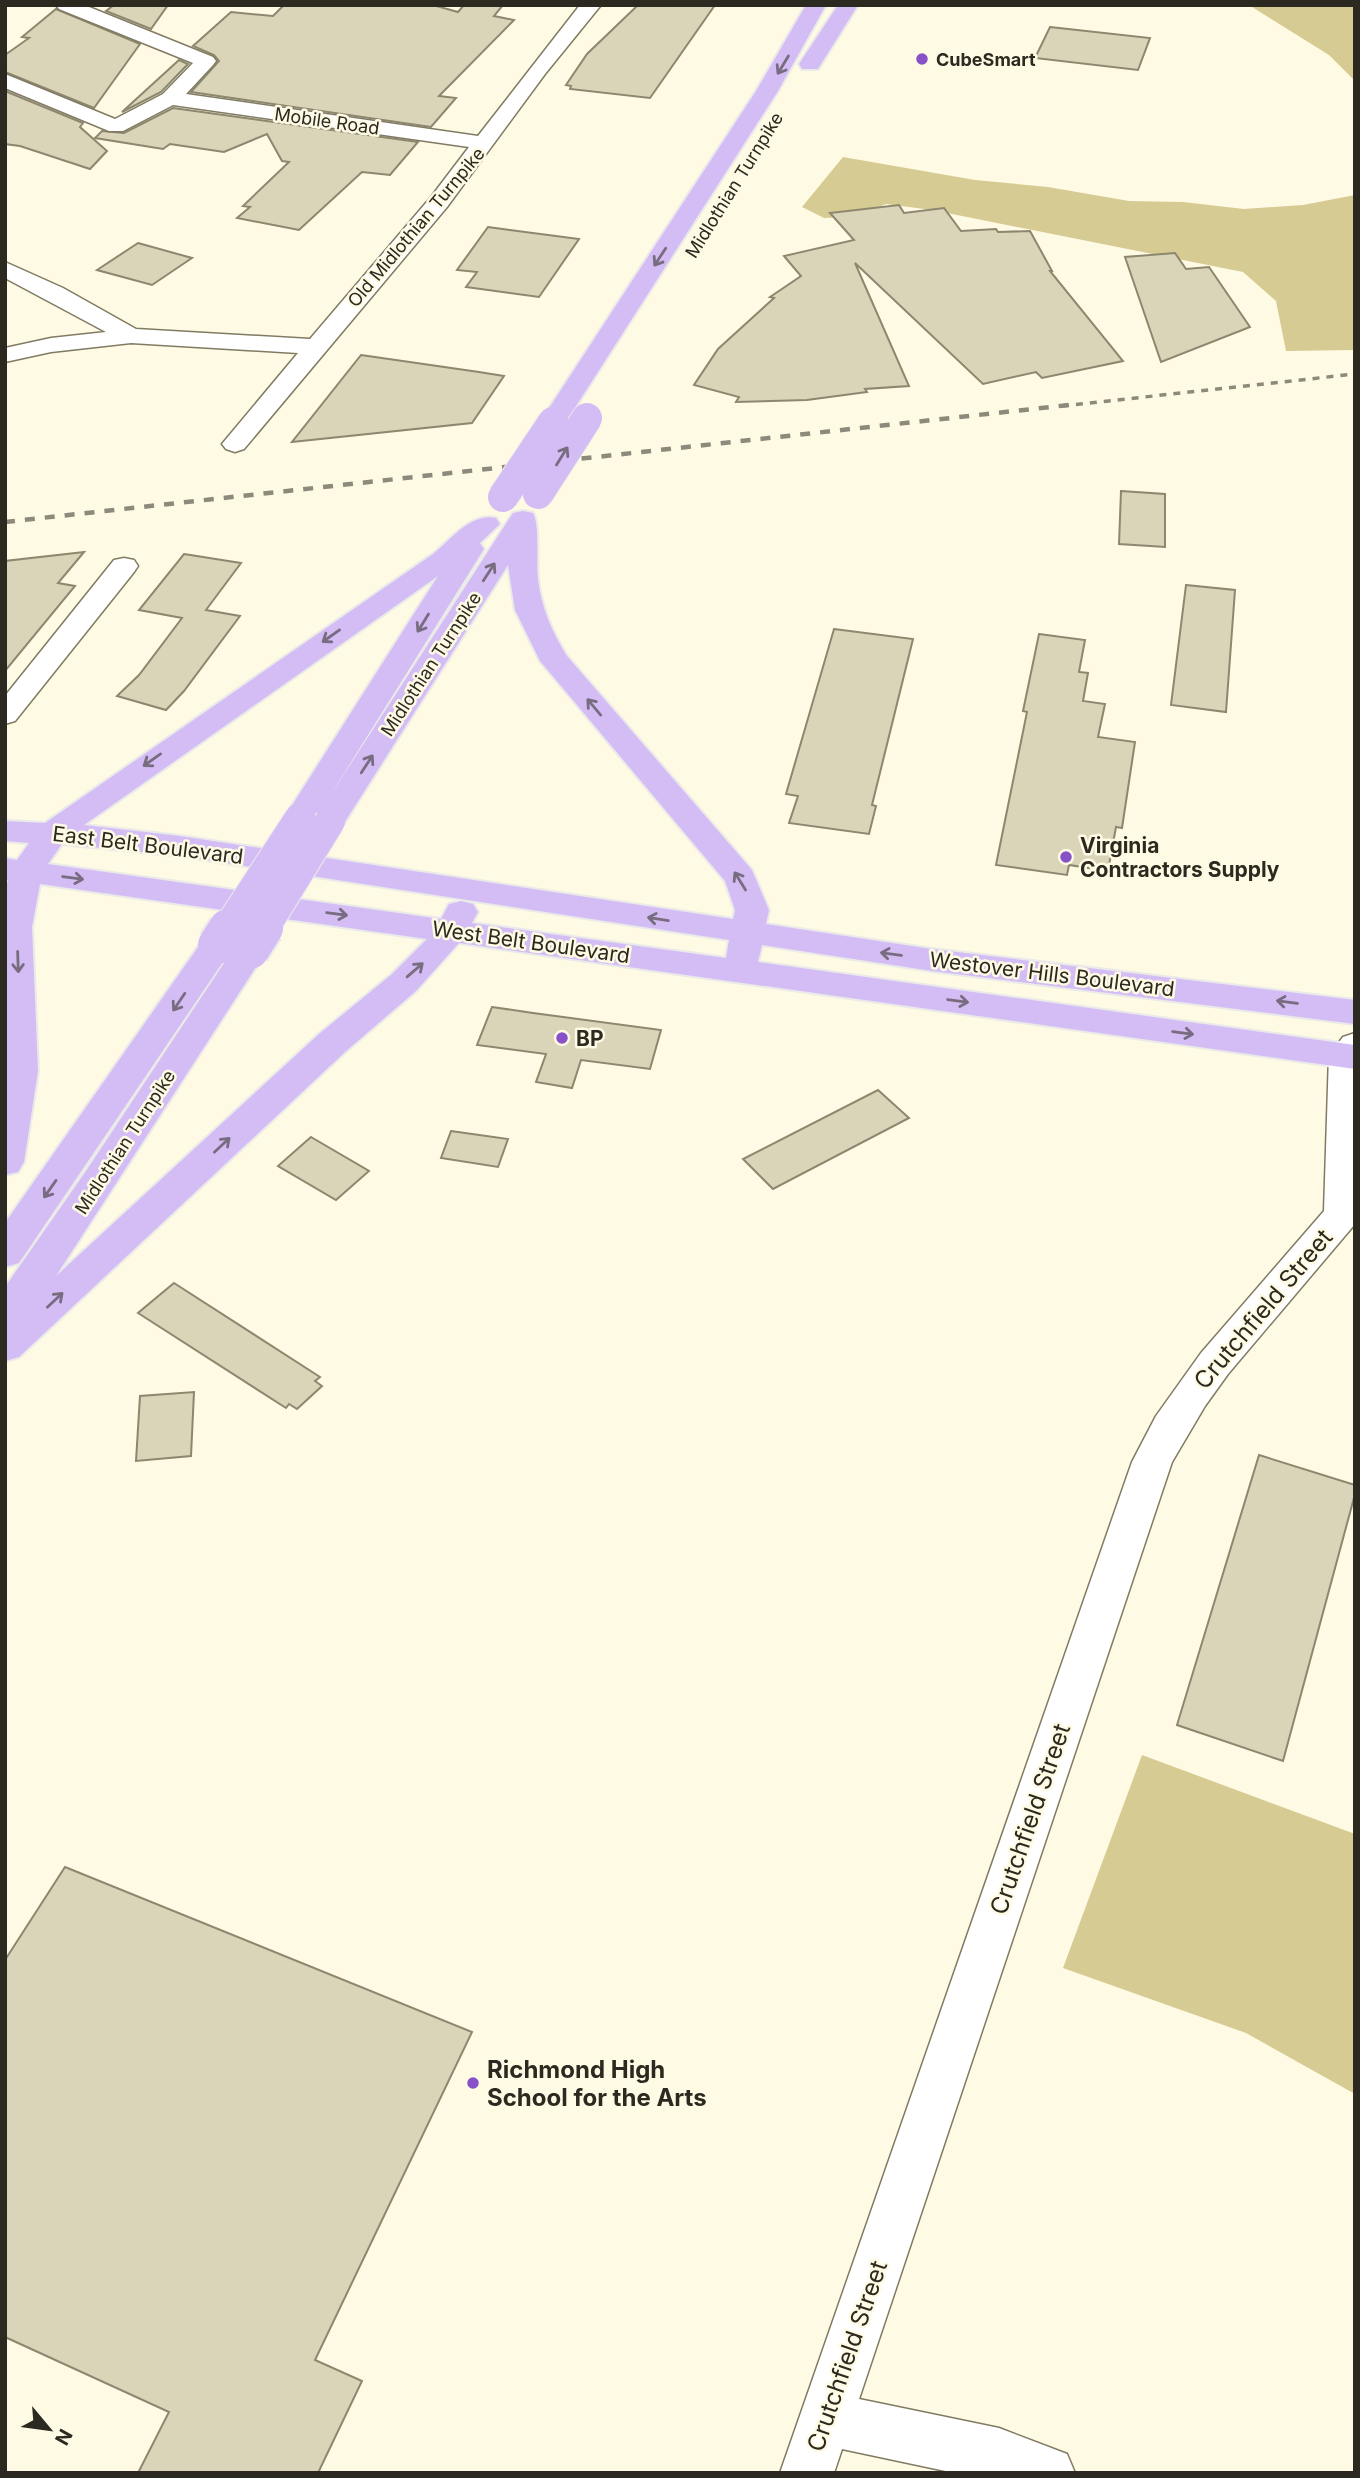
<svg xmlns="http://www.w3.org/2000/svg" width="1360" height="2478" font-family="Inter,sans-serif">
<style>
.forest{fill:#d7cb94}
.building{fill:#dad4b9;stroke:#8c876e;stroke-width:2}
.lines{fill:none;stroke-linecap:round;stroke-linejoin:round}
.minor-casing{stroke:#807b62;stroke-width:3}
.major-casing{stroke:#eaeae9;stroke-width:4}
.minor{fill:#fff;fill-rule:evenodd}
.major{fill:#d4bdf5;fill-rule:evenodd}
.rail-far1{stroke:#8e8a7b;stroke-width:3.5;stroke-dasharray:7 7;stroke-linecap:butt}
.rail{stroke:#8e8a7b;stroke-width:4.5;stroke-dasharray:10 10;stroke-linecap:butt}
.major-bridge-far1-casing{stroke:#eaeae9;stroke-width:32;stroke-linecap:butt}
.major-bridge-casing{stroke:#eaeae9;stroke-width:42;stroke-linecap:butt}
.major-bridge-far1{stroke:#d4bdf5;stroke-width:30}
.major-bridge{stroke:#d4bdf5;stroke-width:38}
.oneway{stroke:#786c80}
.poi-dot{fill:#8751c8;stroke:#fffae4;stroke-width:2.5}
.labels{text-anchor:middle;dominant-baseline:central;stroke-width:5;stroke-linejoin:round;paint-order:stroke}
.far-poi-label{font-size:18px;font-weight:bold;fill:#2c2a20;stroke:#fffae4;text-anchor:start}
.far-street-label{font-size:18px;fill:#2c2a20;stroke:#fffae4}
.street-label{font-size:21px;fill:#2c2a20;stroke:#fffae4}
.poi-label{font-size:21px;font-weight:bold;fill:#2c2a20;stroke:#fffae4;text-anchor:start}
.near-street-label{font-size:24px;fill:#2c2a20;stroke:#fffae4}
.near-poi-label{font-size:24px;font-weight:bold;fill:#2c2a20;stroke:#fffae4;text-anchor:start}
</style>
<rect width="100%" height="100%" fill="#fffae4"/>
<!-- forest -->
<g class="forest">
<path d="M1249 5H1355V81L1329 55Z"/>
<path d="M843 157 975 180 1048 187 1129 201 1183 202 1244 209 1303 205 1355 195V350L1286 351 1276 301 1243 272 932 210 886 204 854 217 824 218 802 207Z"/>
<path d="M1142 1755 1355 1834V2094L1246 2033 1063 1968Z"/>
</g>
<!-- building -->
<g class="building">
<path d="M114 5H168L151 29 106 11Z"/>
<path d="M284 5H433L458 12 464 5H503L494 16 514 20 439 96 456 98 431 127 191 92 219 61 214 55 193 46 231 12 273 16Z"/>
<path d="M638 5H715L650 98 570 89 571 86 566 85 587 54Z"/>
<path d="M56 9 140 44 94 108 5 72V55L29 38 22 37Z"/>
<path d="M1050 27 1150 38 1138 70 1035 58Z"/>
<path d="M179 60 188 64 161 92 122 112Z"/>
<path d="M5 91 83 123 80 127 107 151 90 169 20 146 5 144Z"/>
<path d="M173 108 418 142 390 175 362 172 299 230 237 218 250 207 243 206 289 162 282 161 267 134 224 152 170 144 163 149 95 138 102 131 124 133Z"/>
<path d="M899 205 904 213 944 208 961 231 996 229 998 232 1030 231 1052 271H1050L1123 361 1042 378 1036 372 983 384 855 263 909 386 865 389 867 392 807 400 736 402 739 397 694 385 718 349 774 298 770 297 801 276 784 256 854 240 830 213Z"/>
<path d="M488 227 579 239 539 297 466 287 477 272 457 270Z"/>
<path d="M138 243 192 258 152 285 97 270Z"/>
<path d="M1175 253 1186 269 1209 267 1250 327 1161 362 1125 257Z"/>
<path d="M361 355 479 372 504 376 472 423 292 442Z"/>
<path d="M1121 491 1165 494V547L1119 544Z"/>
<path d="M84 552 58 583 75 586 5 671V561Z"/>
<path d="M184 554 241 563 206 610 240 616 184 691 166 710 117 696 139 675 182 618 139 610Z"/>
<path d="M1186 585 1235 590 1226 712 1171 705Z"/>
<path d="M834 629 913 639 872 805 876 806 869 834 789 823 798 796 786 794Z"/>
<path d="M1039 634 1085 640 1079 672 1088 673 1083 701 1105 704 1098 737 1135 742 1122 828 1116 827 1108 871 1069 865 1067 875 996 865 1027 712 1023 711Z"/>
<path d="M492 1007 533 1013 661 1030 650 1069 581 1060 572 1088 536 1082 546 1054 477 1045Z"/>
<path d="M878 1090 909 1118 773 1189 743 1159Z"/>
<path d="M451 1131 508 1139 498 1167 441 1158Z"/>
<path d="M311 1137 369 1171 336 1200 278 1166Z"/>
<path d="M174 1283 320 1377 315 1381 322 1386 297 1409 289 1404 286 1408 138 1313Z"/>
<path d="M194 1392 191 1456 136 1461 140 1396Z"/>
<path d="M1259 1455 1355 1485V1494L1283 1761 1177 1725Z"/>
<path d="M65 1867 472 2032 315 2360 362 2381 318 2473H138L169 2412 5 2337V1960Z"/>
</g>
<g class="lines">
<!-- minor casing -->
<g class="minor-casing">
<g id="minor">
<path d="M56 5H84L213 57 216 61 213 65 186 94 478 136 580 5H601L545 74 447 207 244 449 235 452 226 449 222 444 298 353 131 343 51 352 5 362V348L51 338 106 332 5 278V262L63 288 136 329 310 339 431 197 469 147 173 105 123 131H109L5 88V74L115 119 163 94 193 63 59 9Z"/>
<path d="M124 558 134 560 138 566 134 572 15 721 5 724V696L114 560Z"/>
<path d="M1355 1033V1224L1228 1374 1205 1406 1172 1462 859 2399 999 2428 1067 2454 1075 2473H955L842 2449 834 2473H780L1132 1462 1156 1416 1201 1353 1324 1211 1329 1055 1343 1037Z"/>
</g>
</g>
<!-- major casing -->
<g class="major-casing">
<g id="major">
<path d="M806 5H826L778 91 562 428 553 430 544 428 540 422 756 91Z"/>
<path d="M838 5H858L818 69H802L799 64Z"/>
<path d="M523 511 533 513C540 524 536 562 538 579 541 607 552 632 567 656L752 870 769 910 766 924 932 949 1355 1000V1024L932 971 762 945 758 962 1355 1045V1069L459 943 416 991 345 1052 19 1357 5 1361V1287L86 1171 238 942 250 939 262 942 267 950 56 1276 319 1034 392 974 427 939 40 884 32 927 38 1071 24 1162 18 1172 5 1175V892L8 880H5V858L17 860 29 843 5 841V821L45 823 433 554C451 539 472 512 496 518L500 524 480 543 484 549 328 799 509 519 513 513ZM508 565 515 610 540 661 725 881 735 910 733 919 180 836 84 825 438 576 284 818 289 825 300 828 311 825 314 821 319 828 330 831 341 828ZM62 844 180 856 729 940 726 958 472 923 478 912 473 904 461 901 449 904 441 919 48 864Z"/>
<path d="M217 934 229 937 234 945 229 953 19 1263 5 1267V1223L205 937Z"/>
</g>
</g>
<!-- minor -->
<use href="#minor" class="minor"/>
<!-- major -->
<use href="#major" class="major"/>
<!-- rail-far1 -->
<path class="rail-far1" d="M1062 406 1355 374"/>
<!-- rail -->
<path class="rail" d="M5 522 1078 404"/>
<!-- major-bridge-far1 casing -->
<g class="major-bridge-far1-casing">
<g id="major-bridge-far1">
<path d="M538 494 587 418"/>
<path d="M503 497 553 422"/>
<path d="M227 930 300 818"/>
<path d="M263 930 330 821"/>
</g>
</g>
<!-- major-bridge casing -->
<g class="major-bridge-casing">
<g id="major-bridge">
<path d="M217 945 228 928"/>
<path d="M250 950 264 928"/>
</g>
</g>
<!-- major-bridge-far1 -->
<use href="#major-bridge-far1" class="major-bridge-far1"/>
<!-- major-bridge -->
<use href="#major-bridge" class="major-bridge"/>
</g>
<!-- one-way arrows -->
<defs><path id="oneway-shaft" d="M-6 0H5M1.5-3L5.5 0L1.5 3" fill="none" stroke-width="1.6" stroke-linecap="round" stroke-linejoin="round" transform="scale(1.75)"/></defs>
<g class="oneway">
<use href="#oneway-shaft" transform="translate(783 65) rotate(121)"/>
<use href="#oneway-shaft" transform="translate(660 257) rotate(123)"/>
<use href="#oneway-shaft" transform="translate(562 456) rotate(-58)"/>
<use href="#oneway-shaft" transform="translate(489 572) rotate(-57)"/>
<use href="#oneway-shaft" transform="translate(423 623) rotate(122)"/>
<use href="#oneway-shaft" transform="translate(331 636) rotate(145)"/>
<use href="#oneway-shaft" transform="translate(594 707) rotate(-130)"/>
<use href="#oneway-shaft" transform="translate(152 760) rotate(145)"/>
<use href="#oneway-shaft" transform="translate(367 764) rotate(-57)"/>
<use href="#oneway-shaft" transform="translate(73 878) rotate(8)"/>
<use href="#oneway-shaft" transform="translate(740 881) rotate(-122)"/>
<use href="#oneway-shaft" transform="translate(337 914) rotate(8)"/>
<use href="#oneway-shaft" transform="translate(658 919) rotate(-171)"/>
<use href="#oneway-shaft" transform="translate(891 954) rotate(-172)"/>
<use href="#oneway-shaft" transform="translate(18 962) rotate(88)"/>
<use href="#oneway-shaft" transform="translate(415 970) rotate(-41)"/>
<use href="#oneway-shaft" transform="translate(958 1001) rotate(8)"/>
<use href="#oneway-shaft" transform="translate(179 1002) rotate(124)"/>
<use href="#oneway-shaft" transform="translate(1287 1002) rotate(-173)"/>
<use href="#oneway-shaft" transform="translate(1183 1033) rotate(8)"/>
<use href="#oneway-shaft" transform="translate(222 1145) rotate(-43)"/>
<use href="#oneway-shaft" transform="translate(50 1189) rotate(125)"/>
<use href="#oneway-shaft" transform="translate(55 1300) rotate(-43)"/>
</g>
<!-- markers -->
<g class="poi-dot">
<circle cx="922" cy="59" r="7"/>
<circle cx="1066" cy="857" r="7"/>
<circle cx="562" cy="1038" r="7"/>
<circle cx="473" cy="2083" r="7"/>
</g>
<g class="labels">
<!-- far-poi labels -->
<g class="far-poi-label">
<text x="936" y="59">CubeSmart</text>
</g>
<!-- far-street labels -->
<g class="far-street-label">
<text transform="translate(327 121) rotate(8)">Mobile Road</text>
<text transform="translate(734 185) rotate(-58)">Midlothian Turnpike</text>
<text transform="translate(416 227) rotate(-50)">Old Midlothian Turnpike</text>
<text transform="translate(431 664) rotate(-57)">Midlothian Turnpike</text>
<text transform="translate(125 1142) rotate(-57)">Midlothian Turnpike</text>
</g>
<!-- street labels -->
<g class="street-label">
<text transform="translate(148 845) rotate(7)">East Belt Boulevard</text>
<text transform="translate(531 942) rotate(8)">West Belt Boulevard</text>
<text transform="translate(1052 974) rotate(7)">Westover Hills Boulevard</text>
</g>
<!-- poi labels -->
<g class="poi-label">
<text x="1080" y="845">Virginia<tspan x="1080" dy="24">Contractors Supply</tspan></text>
<text x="576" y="1038">BP</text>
</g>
<!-- near-street labels -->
<g class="near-street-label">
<text transform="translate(1263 1309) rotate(-50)">Crutchfield Street</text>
<text transform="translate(1030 1819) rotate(-71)">Crutchfield Street</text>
<text transform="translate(847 2356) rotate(-71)">Crutchfield Street</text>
</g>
<!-- near-poi labels -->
<g class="near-poi-label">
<text x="487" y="2069">Richmond High<tspan x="487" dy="28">School for the Arts</tspan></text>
</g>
</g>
<!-- border -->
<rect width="1360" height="2478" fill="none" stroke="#2c2a20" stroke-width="14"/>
<!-- north arrow -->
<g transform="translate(49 2429) rotate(119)" stroke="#fffae4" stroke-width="5" paint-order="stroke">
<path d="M0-5L12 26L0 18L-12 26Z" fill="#2c2a20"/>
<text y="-10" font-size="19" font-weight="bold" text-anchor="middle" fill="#2c2a20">N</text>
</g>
</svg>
